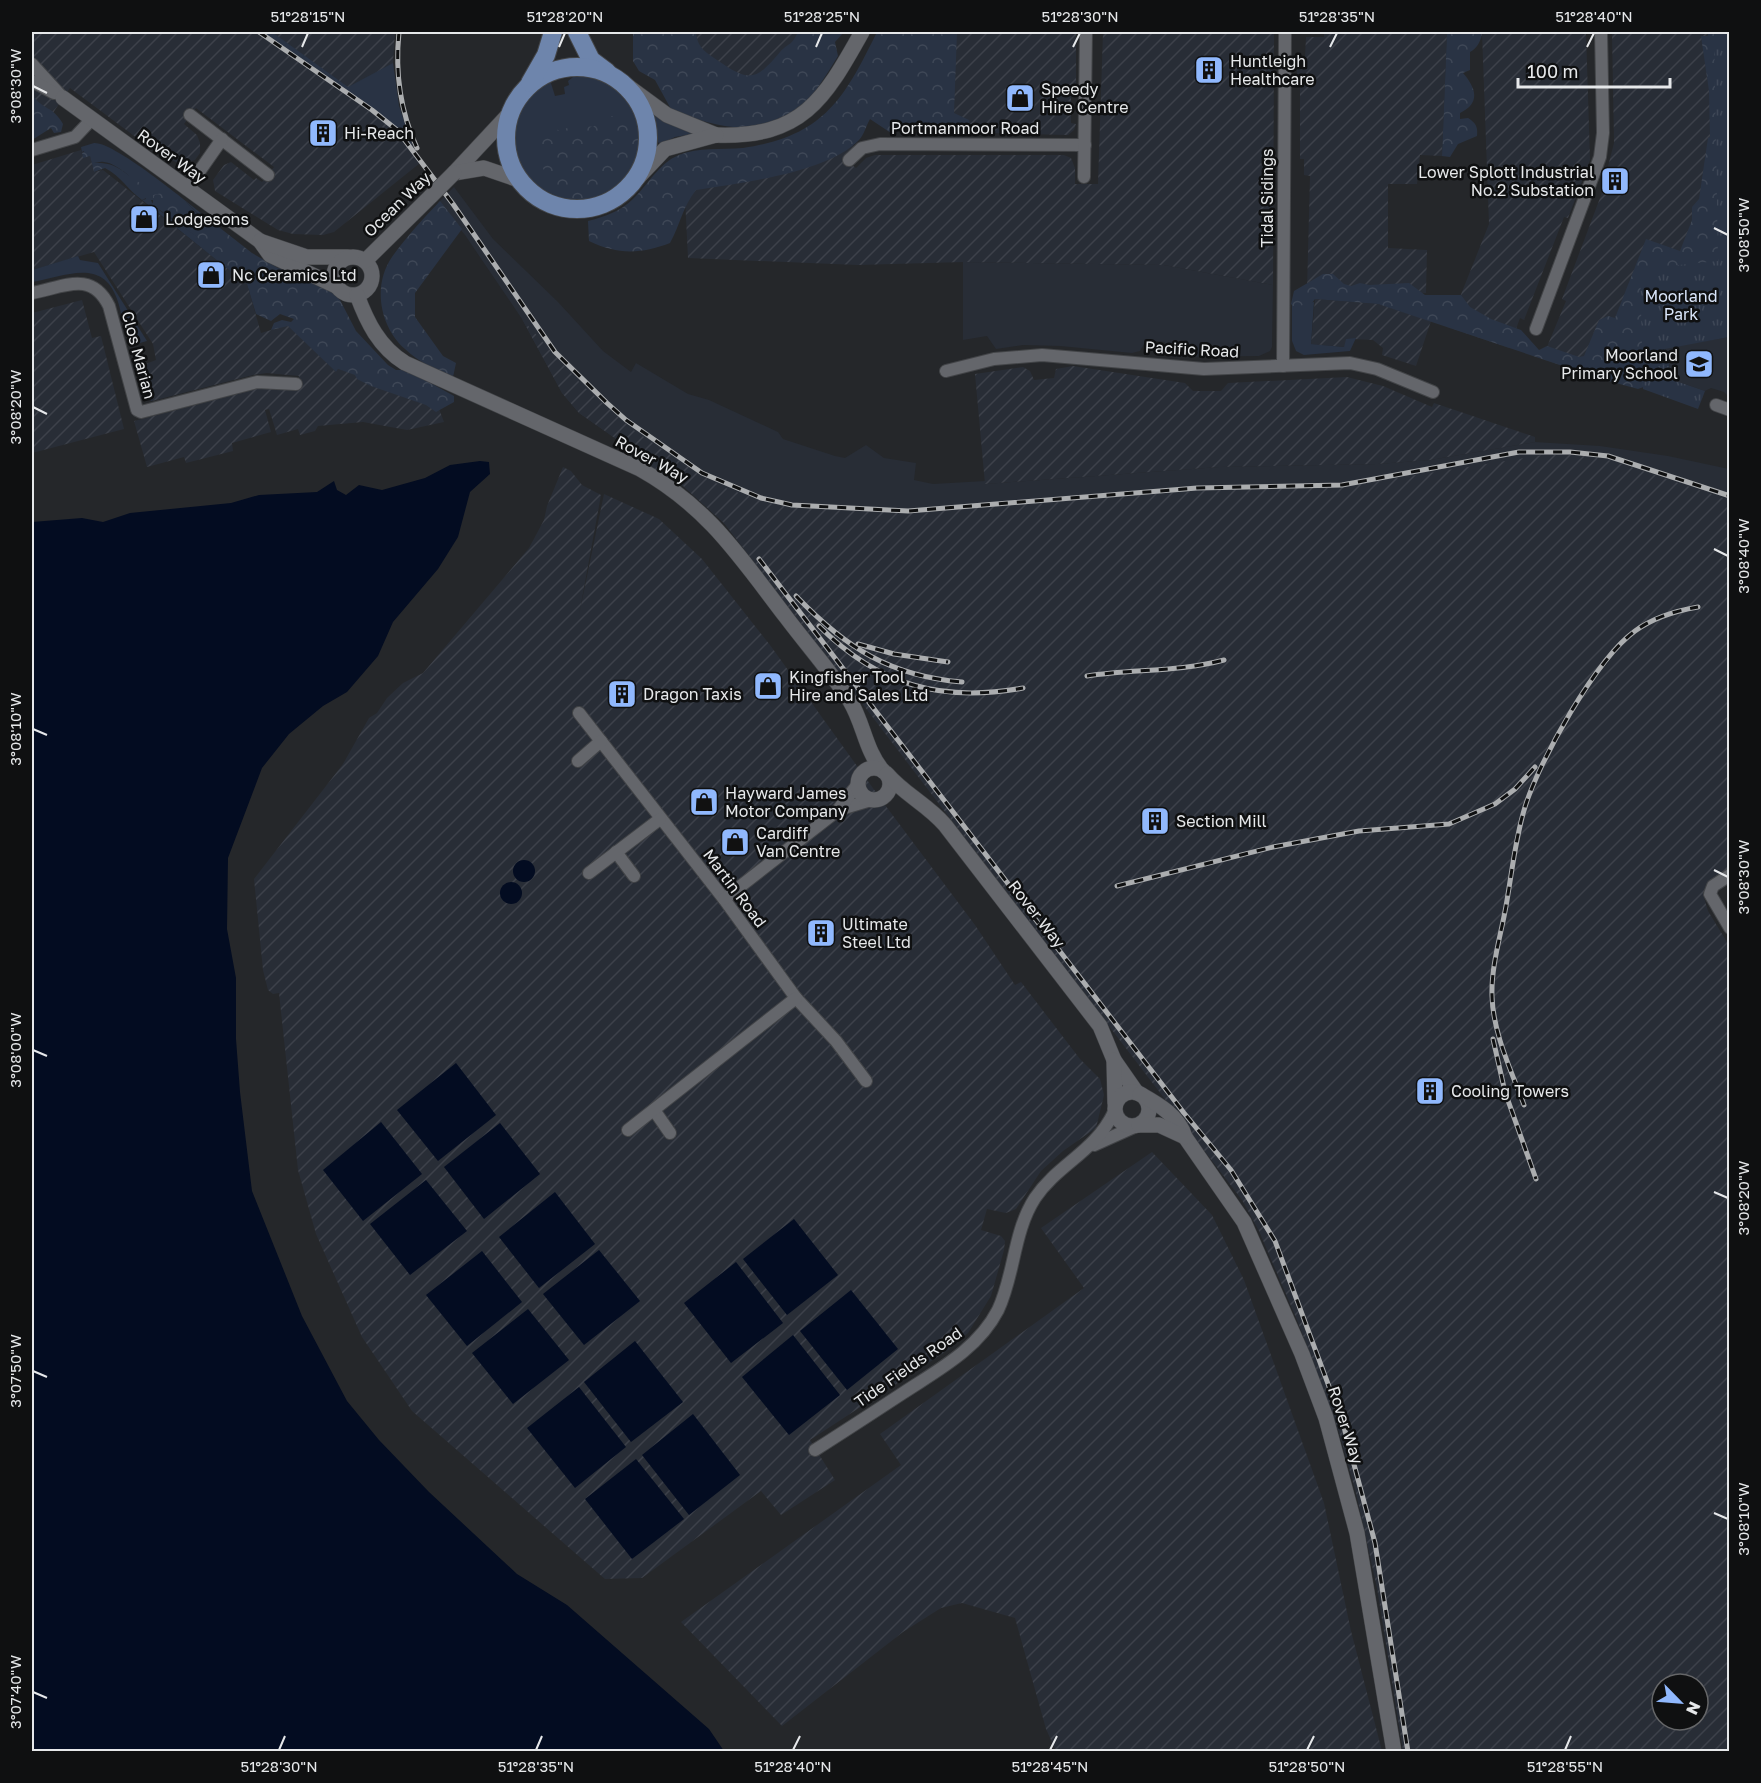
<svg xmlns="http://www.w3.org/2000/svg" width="1761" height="1783" font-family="'Golos Text',sans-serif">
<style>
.built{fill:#282d36}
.industrial{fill:url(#industrial-furrows);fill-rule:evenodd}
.grass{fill:#293344}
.forest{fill:url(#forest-crowns)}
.park{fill:url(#park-tufts)}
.water{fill:#030c21}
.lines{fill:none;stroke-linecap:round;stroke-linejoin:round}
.minor-casing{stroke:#424447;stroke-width:14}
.tertiary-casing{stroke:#424447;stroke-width:16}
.primary-casing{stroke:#424447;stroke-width:20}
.minor{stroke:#64666b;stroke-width:12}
.tertiary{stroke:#64666b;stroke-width:15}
.primary{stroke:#6e85ac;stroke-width:18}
.rail-casing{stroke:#abadaf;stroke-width:5}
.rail{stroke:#0f1011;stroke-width:3;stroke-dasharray:9;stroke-linecap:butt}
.tertiary-bridge-casing{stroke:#424447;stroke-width:16;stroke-linecap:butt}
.tertiary-bridge{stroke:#64666b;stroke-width:15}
.ticks{fill:none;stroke:#e6e8ea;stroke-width:2}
.labels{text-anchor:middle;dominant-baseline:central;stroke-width:5;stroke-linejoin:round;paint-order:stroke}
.poi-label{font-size:16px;fill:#e6e8ea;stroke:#0f1011;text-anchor:start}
.street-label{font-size:16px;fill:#e6e8ea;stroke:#0f1011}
.park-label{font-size:16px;fill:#d9e5fa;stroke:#0f1011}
.neatline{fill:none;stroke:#e6e8ea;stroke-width:2}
.ticks-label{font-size:15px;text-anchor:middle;fill:#e6e8ea}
</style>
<defs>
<pattern id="industrial-furrows" width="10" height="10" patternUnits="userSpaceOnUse" patternTransform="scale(1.5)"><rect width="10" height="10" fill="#282d36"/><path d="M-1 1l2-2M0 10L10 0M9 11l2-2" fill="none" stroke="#3d414a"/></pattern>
<pattern id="forest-crowns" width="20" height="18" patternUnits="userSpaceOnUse" patternTransform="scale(1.5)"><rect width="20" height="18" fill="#293344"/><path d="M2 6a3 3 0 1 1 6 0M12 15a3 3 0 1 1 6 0" fill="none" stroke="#3e4756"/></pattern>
<pattern id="park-tufts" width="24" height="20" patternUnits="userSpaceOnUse" patternTransform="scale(1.5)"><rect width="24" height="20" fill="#293344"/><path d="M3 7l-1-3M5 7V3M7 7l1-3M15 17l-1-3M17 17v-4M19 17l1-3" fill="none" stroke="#3e4756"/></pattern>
</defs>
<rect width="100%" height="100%" fill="#25272a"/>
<!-- built -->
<g class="built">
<path d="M454 187 493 239 558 302 603 351 631 372 636 363 688 394 709 400 778 432 783 439 835 456 845 458 866 445 884 458 916 463 914 480 933 484 985 481V484L1219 467 1377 464 1430 460 1535 442 1600 446 1668 456 1729 469V615L877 722 724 523 683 486 632 456 629 448 579 413 562 393 522 319 465 235 438 203Z"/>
<path d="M963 262 1164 265 1273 285 1272 347 1270 351 1259 356 1172 357V350L1165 349V342L1146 340 1140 351 1132 353 1060 346 1023 345 996 349 987 336 963 340Z"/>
<path d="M1729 337V397L1724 392 1711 388 1705 391 1673 380 1665 348Z"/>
</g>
<!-- industrial -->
<g class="industrial">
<path d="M32 32H395L393 63 399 106 420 163 334 232 323 235 293 234 278 230 215 191 213 180 224 165 231 162 254 180 256 178 262 182 274 167 196 108 184 124 197 135 200 143V153L195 160 181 164 161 156 70 88 48 120 32 107Z"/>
<path d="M689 32H817L743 86 692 52Z"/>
<path d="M952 32H1076V96L1071 97V123L1076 124 1074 130 1068 135 947 132Z"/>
<path d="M1103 32H1274L1273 285 1164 265 963 262 858 265 688 258 685 198 695 186 847 138 854 146 842 158 856 168 866 158 875 155H1064L1071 158 1075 168V184H1098Z"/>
<path d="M1324 32H1447L1442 156 1420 155 1417 184H1388V248L1427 250 1426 293 1307 290 1310 176 1304 175V159H1300V87H1297V58L1305 57 1306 37H1324Z"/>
<path d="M1482 32H1586L1590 160 1568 218 1564 217 1524 320 1520 318 1509 348 1448 327 1489 224Z"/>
<path d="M1612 32H1714L1710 163 1683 252 1593 376 1542 359 1566 301 1562 299 1603 190 1601 189 1602 185 1617 183V178H1605L1614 143Z"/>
<path d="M81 150 83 157 90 156 94 172 103 170 247 284 261 333 288 325 336 372 338 369 436 401 444 422 407 430 363 422 318 426 315 431 300 435 298 429 277 435 269 409 265 410 271 432 232 443 233 451 186 463 184 457 147 467 134 421 260 388 298 381 299 376 267 373 253 375 152 401 143 365 156 360 153 344 94 252 32 270V165Z"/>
<path d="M1315 299 1378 304 1431 321 1416 366 1382 355 1383 348 1373 340 1351 339 1345 347 1311 344Z"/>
<path d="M82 300 92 338 101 336 124 429 32 453V313Z"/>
<path d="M522 319 582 385 632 429 704 477 728 489 763 501 796 507 902 513 1234 488H1333L1543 455H1580L1613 461 1729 500V869L1709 881 1703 894 1708 911 1730 947 1729 1751H1403L1377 1588 1356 1493 1339 1432 1297 1320 1259 1231 1242 1200 724 523 683 486 632 456 629 448 579 413 562 393ZM1662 1684H1698V1720H1662Z"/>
<path d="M1073 366 1185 383 1193 391H1221L1228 383 1347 377 1383 386 1432 407 1434 403 1535 437V442L1430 460 1377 464 1219 467 985 484 975 374 1023 367 1030 371 1034 380 1054 378 1056 369Z"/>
<path d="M563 467 571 471 582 485 601 495 579 615 604 494 659 519 702 559 770 645 888 809 975 925 1015 985 1021 982 1080 1059 1100 1079 1104 1095 1096 1128 1063 1151 1041 1171 1016 1209 1006 1213 987 1209 981 1230 1001 1236 1005 1241 1004 1250 991 1296 968 1333 948 1350 810 1440 835 1480 781 1515 761 1491 642 1578 605 1579 412 1411 362 1337 316 1234 298 1170 279 993 273 994 268 990 263 970 254 879 343 764 369 718 377 713 387 698 403 683 423 673 529 548 544 520 547 506Z"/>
<path d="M1152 1152 1212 1215 1244 1280 1324 1503 1351 1631 1382 1751H1056L1046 1729 1015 1618 962 1603 941 1608 903 1632 782 1726 681 1622 901 1465 880 1434 1084 1288 1041 1228Z"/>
</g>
<!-- grass -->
<g class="grass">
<path d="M263 32H272L348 87 393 63 399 106 412 145 379 112Z"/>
<path d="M577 74 601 77 600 81 604 79C623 90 634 103 639 125 659 205 533 235 513 144L516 139 513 140C515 112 527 94 550 80L555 96 565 94 564 87 569 85 568 81Z"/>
<path d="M653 114 699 133 675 137 661 144 656 141Z"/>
<path d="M94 143C116 142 194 208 215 224L208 223 186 202 151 200C154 210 185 227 195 235 205 243 217 255 224 266L142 200 146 199C143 186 118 163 104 162 100 161 97 163 94 163V158L83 151 82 153 81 147Z"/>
<path d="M78 256 80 260 98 263 147 341 136 344 129 340C122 327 122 312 117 299 102 256 62 278 32 282V270Z"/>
<path d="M1314 302 1311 344 1344 347 1346 339 1356 338 1350 351 1304 355 1296 351 1292 341V305Z"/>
<path d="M143 364V365L152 401 143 396 138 370Z"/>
</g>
<!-- forest -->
<g class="forest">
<path d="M633 32H696C697 47 705 52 717 60 749 82 755 82 780 52 789 42 791 47 798 32H844L835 42 838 56C826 75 814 97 796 111 759 140 711 125 672 111L655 80 639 71 633 61Z"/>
<path d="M877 32H957L954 113 969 120 970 130 941 136 918 132 914 124 905 123 891 133 870 119C866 126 864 135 859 140 827 173 740 183 696 190 683 206 680 225 670 243 641 254 618 255 589 241L588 221C604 217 621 211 633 199 648 185 659 163 679 155 698 147 723 150 743 148 824 136 844 99 877 32Z"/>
<path d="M1447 32H1482C1482 39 1477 49 1470 52V70L1463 73C1476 88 1481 103 1460 113V119L1468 118C1476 123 1478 127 1477 136L1458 144 1450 157 1442 156Z"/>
<path d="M1708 32H1729L1730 269 1680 311 1649 385 1638 389 1605 380 1378 304 1315 299 1312 303 1294 307 1291 304 1294 291 1323 274H1333L1344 284 1351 286 1360 283 1369 285 1409 283 1425 295H1461L1470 307 1491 319 1521 330 1539 350 1547 346 1579 357 1584 356 1599 320 1608 316 1615 318 1646 239 1680 251 1692 220V207L1699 199 1708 138 1710 137 1709 91 1701 36H1708Z"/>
<path d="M32 95C43 110 53 106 63 124L61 132 54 133 51 128 32 140Z"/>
<path d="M615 116 636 124C650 150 623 161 606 177L610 191C576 211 559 196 541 165L543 155 536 136 545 127 563 131C574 121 580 125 593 127L606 117Z"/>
<path d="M90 149 95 155 94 163C119 162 122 173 142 184L148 197 142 200C127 189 122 177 105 168L94 172 90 156 83 158 82 153Z"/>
<path d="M167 192 186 202 207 223 215 224 252 253 278 268 289 270 300 278 328 288 340 300 356 331 388 365 396 370H407L454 396V402L436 412 426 405 371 386 357 379 355 375 338 369 336 372 288 326 271 330 274 323 282 320 291 322 294 319 280 314 271 321 256 314 247 284 224 266 197 237 153 205V195Z"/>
<path d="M440 201 462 229 415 293V317L443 356 456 363 453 377C436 369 418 362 405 349 380 327 372 286 392 257 406 237 423 219 440 201Z"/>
</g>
<!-- park -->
<path class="park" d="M1714 32H1729V337L1665 349 1673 380 1705 391 1698 409 1643 389 1640 269 1718 261Z"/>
<!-- water -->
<g class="water">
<path d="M480 461 489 462 490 474 470 492 458 537 438 569 393 622 378 656 347 692 323 706 289 734 262 768 228 858 227 929 236 978V1039L240 1092 252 1191 302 1316 347 1401 379 1440 429 1492 517 1574 567 1605 709 1729 724 1751H32V522L82 518 103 522 130 513 231 503 259 495 317 492 334 481 337 490 346 495 359 485 382 490 425 478 450 465Z"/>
<circle cx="524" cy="871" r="11"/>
<circle cx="511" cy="893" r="11"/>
<path d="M456 1063 496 1115 438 1161 397 1110Z"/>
<path d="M381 1122 422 1174 363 1221 323 1170Z"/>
<path d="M500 1123 540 1174 484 1219 444 1167Z"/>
<path d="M426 1180 467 1231 410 1275 370 1224Z"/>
<path d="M555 1192 595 1244 539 1288 499 1237Z"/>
<path d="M794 1219 838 1275 787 1315 743 1259Z"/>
<path d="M599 1250 640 1301 584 1345 543 1294Z"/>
<path d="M482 1251 522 1302 467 1346 426 1295Z"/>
<path d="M736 1262 783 1323 731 1363 684 1303Z"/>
<path d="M851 1290 898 1349 847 1390 800 1331Z"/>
<path d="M528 1309 569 1360 513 1404 472 1353Z"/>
<path d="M793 1335 840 1395 789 1435 742 1377Z"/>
<path d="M635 1341 683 1402 631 1442 584 1382Z"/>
<path d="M579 1387 626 1447 575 1488 527 1428Z"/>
<path d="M693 1414 740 1475 689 1515 642 1455Z"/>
<path d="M636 1459 684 1519 632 1559 585 1499Z"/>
</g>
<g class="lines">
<!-- minor casing -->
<g class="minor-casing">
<g id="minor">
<path d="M32 64 63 98"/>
<path d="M32 81 54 93"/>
<path d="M190 115 268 175"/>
<path d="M32 150 75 137 92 119"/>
<path d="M849 160 862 148 880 144 1085 145"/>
<path d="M1084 177 1086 32"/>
<path d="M187 189 222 139"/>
<path d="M32 293C62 288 91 269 109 306L137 410 141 412 257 382 296 384"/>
<path d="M1536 329 1600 157 1603 133 1601 32"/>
<path d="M1283 366 1285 32"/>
<path d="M946 371 994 359 1042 355 1204 369 1350 363 1377 369 1433 392"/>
<path d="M1716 405 1730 410"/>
<path d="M579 713 724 899 796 998 836 1041 866 1081"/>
<path d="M578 761 601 741"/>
<path d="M841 809 871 800"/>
<path d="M616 852 634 876"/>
<path d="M589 873 660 819"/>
<path d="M1730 875 1713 886 1710 894 1730 928"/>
<path d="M724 899 837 811 858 784"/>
<path d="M654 1110 670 1133"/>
<path d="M628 1130 796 998"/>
<path d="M1094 1145 1134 1127"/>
<path d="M815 1450C845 1431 874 1412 903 1393 938 1370 978 1349 998 1310 1015 1274 1013 1232 1035 1198 1058 1164 1095 1152 1114 1112"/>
</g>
</g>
<!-- tertiary casing -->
<g class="tertiary-casing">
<g id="tertiary">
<path d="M618 79 667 115 716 135"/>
<path d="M63 98 260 241 270 255 336 286"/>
<path d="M716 135C802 138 824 100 862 32"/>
<path d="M454 173 509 114"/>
<path d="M454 173 484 168 519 180"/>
<path d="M630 186 665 149 716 135"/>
<path d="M260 241 307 257H348"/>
<circle cx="353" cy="276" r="19"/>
<path d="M365 261 431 196"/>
<path d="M357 295C367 322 379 347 405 363L640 469C708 507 740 557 786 617 807 645 831 672 850 701 864 724 865 750 883 771"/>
<circle cx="874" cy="784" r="16"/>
<path d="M887 774C904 794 928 805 945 825L1100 1026 1114 1060 1137 1093"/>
<path d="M1114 1060 1115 1103"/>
<circle cx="1132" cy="1109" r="17"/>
<path d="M1140 1094C1158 1104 1179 1116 1185 1137L1244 1222 1302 1354 1326 1418 1357 1533 1394 1752"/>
<path d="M1139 1125H1159L1185 1137"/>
</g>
</g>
<!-- primary casing -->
<g class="primary-casing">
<g id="primary">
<path d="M577 32 591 60 607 72"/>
<circle cx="577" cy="138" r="71"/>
<path d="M530 83 546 55 553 32"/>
</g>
</g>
<!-- minor -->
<use href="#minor" class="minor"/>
<!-- tertiary -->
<use href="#tertiary" class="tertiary"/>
<!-- primary -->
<use href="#primary" class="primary"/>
<!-- rail casing -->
<g class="rail-casing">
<g id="rail">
<path d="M259 32 372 110 397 130 453 204 555 352 607 403 626 420 702 473 761 498 792 505 908 511 1197 488 1342 485 1519 452H1570L1608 456 1730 496"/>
<path d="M399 32C395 72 400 111 417 148"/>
<path d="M759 559 1184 1113 1231 1170 1275 1241 1344 1427 1375 1543 1408 1752"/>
<path d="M796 596C846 648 890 676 962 682"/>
<path d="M819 626C878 685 941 703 1023 688"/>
<path d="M858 644 894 654 948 662"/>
<path d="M1087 676C1132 669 1179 672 1224 660"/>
<path d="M1117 886 1273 847 1359 831 1449 824 1495 804 1515 789 1535 767"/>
<path d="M1493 1039 1505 1092 1536 1179"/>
<path d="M1524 1105C1511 1070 1493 1033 1492 996 1491 966 1501 935 1506 906 1512 873 1515 839 1525 807 1539 761 1596 659 1635 631 1654 617 1675 611 1698 607"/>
</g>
</g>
<!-- rail -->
<use href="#rail" class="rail"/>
<!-- tertiary-bridge casing -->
<g class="tertiary-bridge-casing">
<path id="tertiary-bridge" d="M431 196 454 173"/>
</g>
<!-- tertiary-bridge -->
<use href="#tertiary-bridge" class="tertiary-bridge"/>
</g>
<!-- ticks -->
<path class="ticks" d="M302 47 308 33M559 47 565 33M816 47 822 33M1073 47 1080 33M1330 47 1337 33M1587 47 1594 33M33 86 47 93M1714 228 1728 235M33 407 47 414M1714 549 1728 556M33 729 47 735M1714 870 1728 877M33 1050 47 1056M1714 1192 1728 1198M33 1371 47 1377M1714 1513 1728 1519M33 1692 47 1698M279 1750 285 1736M536 1750 542 1736M793 1750 800 1736M1050 1750 1057 1736M1307 1750 1314 1736M1565 1750 1571 1736"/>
<!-- icons -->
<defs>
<g id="building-square" transform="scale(1.5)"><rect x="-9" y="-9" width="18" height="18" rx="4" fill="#90b8fd" stroke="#0f1011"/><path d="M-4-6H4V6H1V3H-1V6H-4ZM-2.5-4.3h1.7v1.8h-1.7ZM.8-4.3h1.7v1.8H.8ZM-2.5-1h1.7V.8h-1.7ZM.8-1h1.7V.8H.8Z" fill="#111"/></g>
<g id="shop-square" transform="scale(1.5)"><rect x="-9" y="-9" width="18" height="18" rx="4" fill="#90b8fd" stroke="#0f1011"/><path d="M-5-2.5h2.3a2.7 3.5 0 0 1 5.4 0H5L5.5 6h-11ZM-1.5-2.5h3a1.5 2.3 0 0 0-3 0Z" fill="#111"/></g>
<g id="school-square" transform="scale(1.5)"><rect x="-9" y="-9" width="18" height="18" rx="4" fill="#90b8fd" stroke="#0f1011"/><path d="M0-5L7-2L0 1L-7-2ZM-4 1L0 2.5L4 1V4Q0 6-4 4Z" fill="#111"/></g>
</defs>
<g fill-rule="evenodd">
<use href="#building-square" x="1209" y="70"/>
<use href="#shop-square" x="1020" y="98"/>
<use href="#building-square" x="323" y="133"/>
<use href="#building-square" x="1615" y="181"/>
<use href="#shop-square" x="144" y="219"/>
<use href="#shop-square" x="211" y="275"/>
<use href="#school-square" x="1699" y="364"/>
<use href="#shop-square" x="768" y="686"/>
<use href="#building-square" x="622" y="694"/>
<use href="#shop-square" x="704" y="802"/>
<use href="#building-square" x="1155" y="821"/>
<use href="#shop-square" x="735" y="842"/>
<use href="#building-square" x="821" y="933"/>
<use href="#building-square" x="1430" y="1091"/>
</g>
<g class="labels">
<!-- poi labels -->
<g class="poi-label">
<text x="1230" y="61">Huntleigh<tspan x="1230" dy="18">Healthcare</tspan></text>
<text x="1041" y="89">Speedy<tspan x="1041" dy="18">Hire Centre</tspan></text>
<text x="344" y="133">Hi-Reach</text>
<text x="1594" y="172" text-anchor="end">Lower Splott Industrial<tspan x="1594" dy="18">No.2 Substation</tspan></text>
<text x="165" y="219">Lodgesons</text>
<text x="232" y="275">Nc Ceramics Ltd</text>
<text x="1678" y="355" text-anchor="end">Moorland<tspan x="1678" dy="18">Primary School</tspan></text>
<text x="789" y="677">Kingfisher Tool<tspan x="789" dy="18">Hire and Sales Ltd</tspan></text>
<text x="643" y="694">Dragon Taxis</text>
<text x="725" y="793">Hayward James<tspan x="725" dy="18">Motor Company</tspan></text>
<text x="1176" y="821">Section Mill</text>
<text x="756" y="833">Cardiff<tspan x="756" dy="18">Van Centre</tspan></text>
<text x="842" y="924">Ultimate<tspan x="842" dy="18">Steel Ltd</tspan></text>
<text x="1451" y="1091">Cooling Towers</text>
</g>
<!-- street labels -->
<g class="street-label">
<text x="965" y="128">Portmanmoor Road</text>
<text transform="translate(172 156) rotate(36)">Rover Way</text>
<text transform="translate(1267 198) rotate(-90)">Tidal Sidings</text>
<text transform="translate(397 204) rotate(-44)">Ocean Way</text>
<text transform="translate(1192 349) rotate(3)">Pacific Road</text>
<text transform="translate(139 355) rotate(75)">Clos Marian</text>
<text transform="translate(652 459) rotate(29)">Rover Way</text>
<text transform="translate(735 888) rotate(53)">Martin Road</text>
<text transform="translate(1037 914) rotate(52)">Rover Way</text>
<text transform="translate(908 1367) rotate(-35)">Tide Fields Road</text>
<text transform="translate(1346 1425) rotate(72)">Rover Way</text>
</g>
<!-- park labels -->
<g class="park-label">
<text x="1681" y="296">Moorland<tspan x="1681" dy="18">Park</tspan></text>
</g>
</g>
<!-- border -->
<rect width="1761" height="1783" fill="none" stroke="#0f1011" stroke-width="66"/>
<!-- north arrow -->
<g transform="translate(1680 1702) rotate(115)"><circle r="28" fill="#0f1011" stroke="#656668" stroke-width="1.5"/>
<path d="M0-4.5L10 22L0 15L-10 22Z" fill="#90b8fd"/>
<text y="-9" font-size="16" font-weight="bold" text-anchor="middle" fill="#e6e8ea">N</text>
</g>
<!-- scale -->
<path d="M1518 78v9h152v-9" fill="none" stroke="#e6e8ea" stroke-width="3"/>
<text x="1527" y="78" font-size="18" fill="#e6e8ea" stroke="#0f1011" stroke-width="4.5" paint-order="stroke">100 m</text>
<rect x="33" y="33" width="1695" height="1717" class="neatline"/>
<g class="ticks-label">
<text x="308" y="22">51°28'15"N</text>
<text x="565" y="22">51°28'20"N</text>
<text x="822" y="22">51°28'25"N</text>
<text x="1080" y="22">51°28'30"N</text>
<text x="1337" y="22">51°28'35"N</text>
<text x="1594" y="22">51°28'40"N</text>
<text transform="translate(16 86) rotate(-90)" y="5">3°08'30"W</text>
<text transform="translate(1744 235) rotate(-90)" y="5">3°08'50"W</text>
<text transform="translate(16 407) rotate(-90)" y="5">3°08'20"W</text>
<text transform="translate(1744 556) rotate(-90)" y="5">3°08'40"W</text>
<text transform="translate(16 729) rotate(-90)" y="5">3°08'10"W</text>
<text transform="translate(1744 877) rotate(-90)" y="5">3°08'30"W</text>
<text transform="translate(16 1050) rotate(-90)" y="5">3°08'00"W</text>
<text transform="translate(1744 1198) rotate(-90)" y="5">3°08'20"W</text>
<text transform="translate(16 1371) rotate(-90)" y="5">3°07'50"W</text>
<text transform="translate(1744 1519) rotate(-90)" y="5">3°08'10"W</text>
<text transform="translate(16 1692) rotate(-90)" y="5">3°07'40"W</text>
<text x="279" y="1772">51°28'30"N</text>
<text x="536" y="1772">51°28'35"N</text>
<text x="793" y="1772">51°28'40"N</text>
<text x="1050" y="1772">51°28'45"N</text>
<text x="1307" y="1772">51°28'50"N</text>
<text x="1565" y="1772">51°28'55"N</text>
</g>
</svg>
